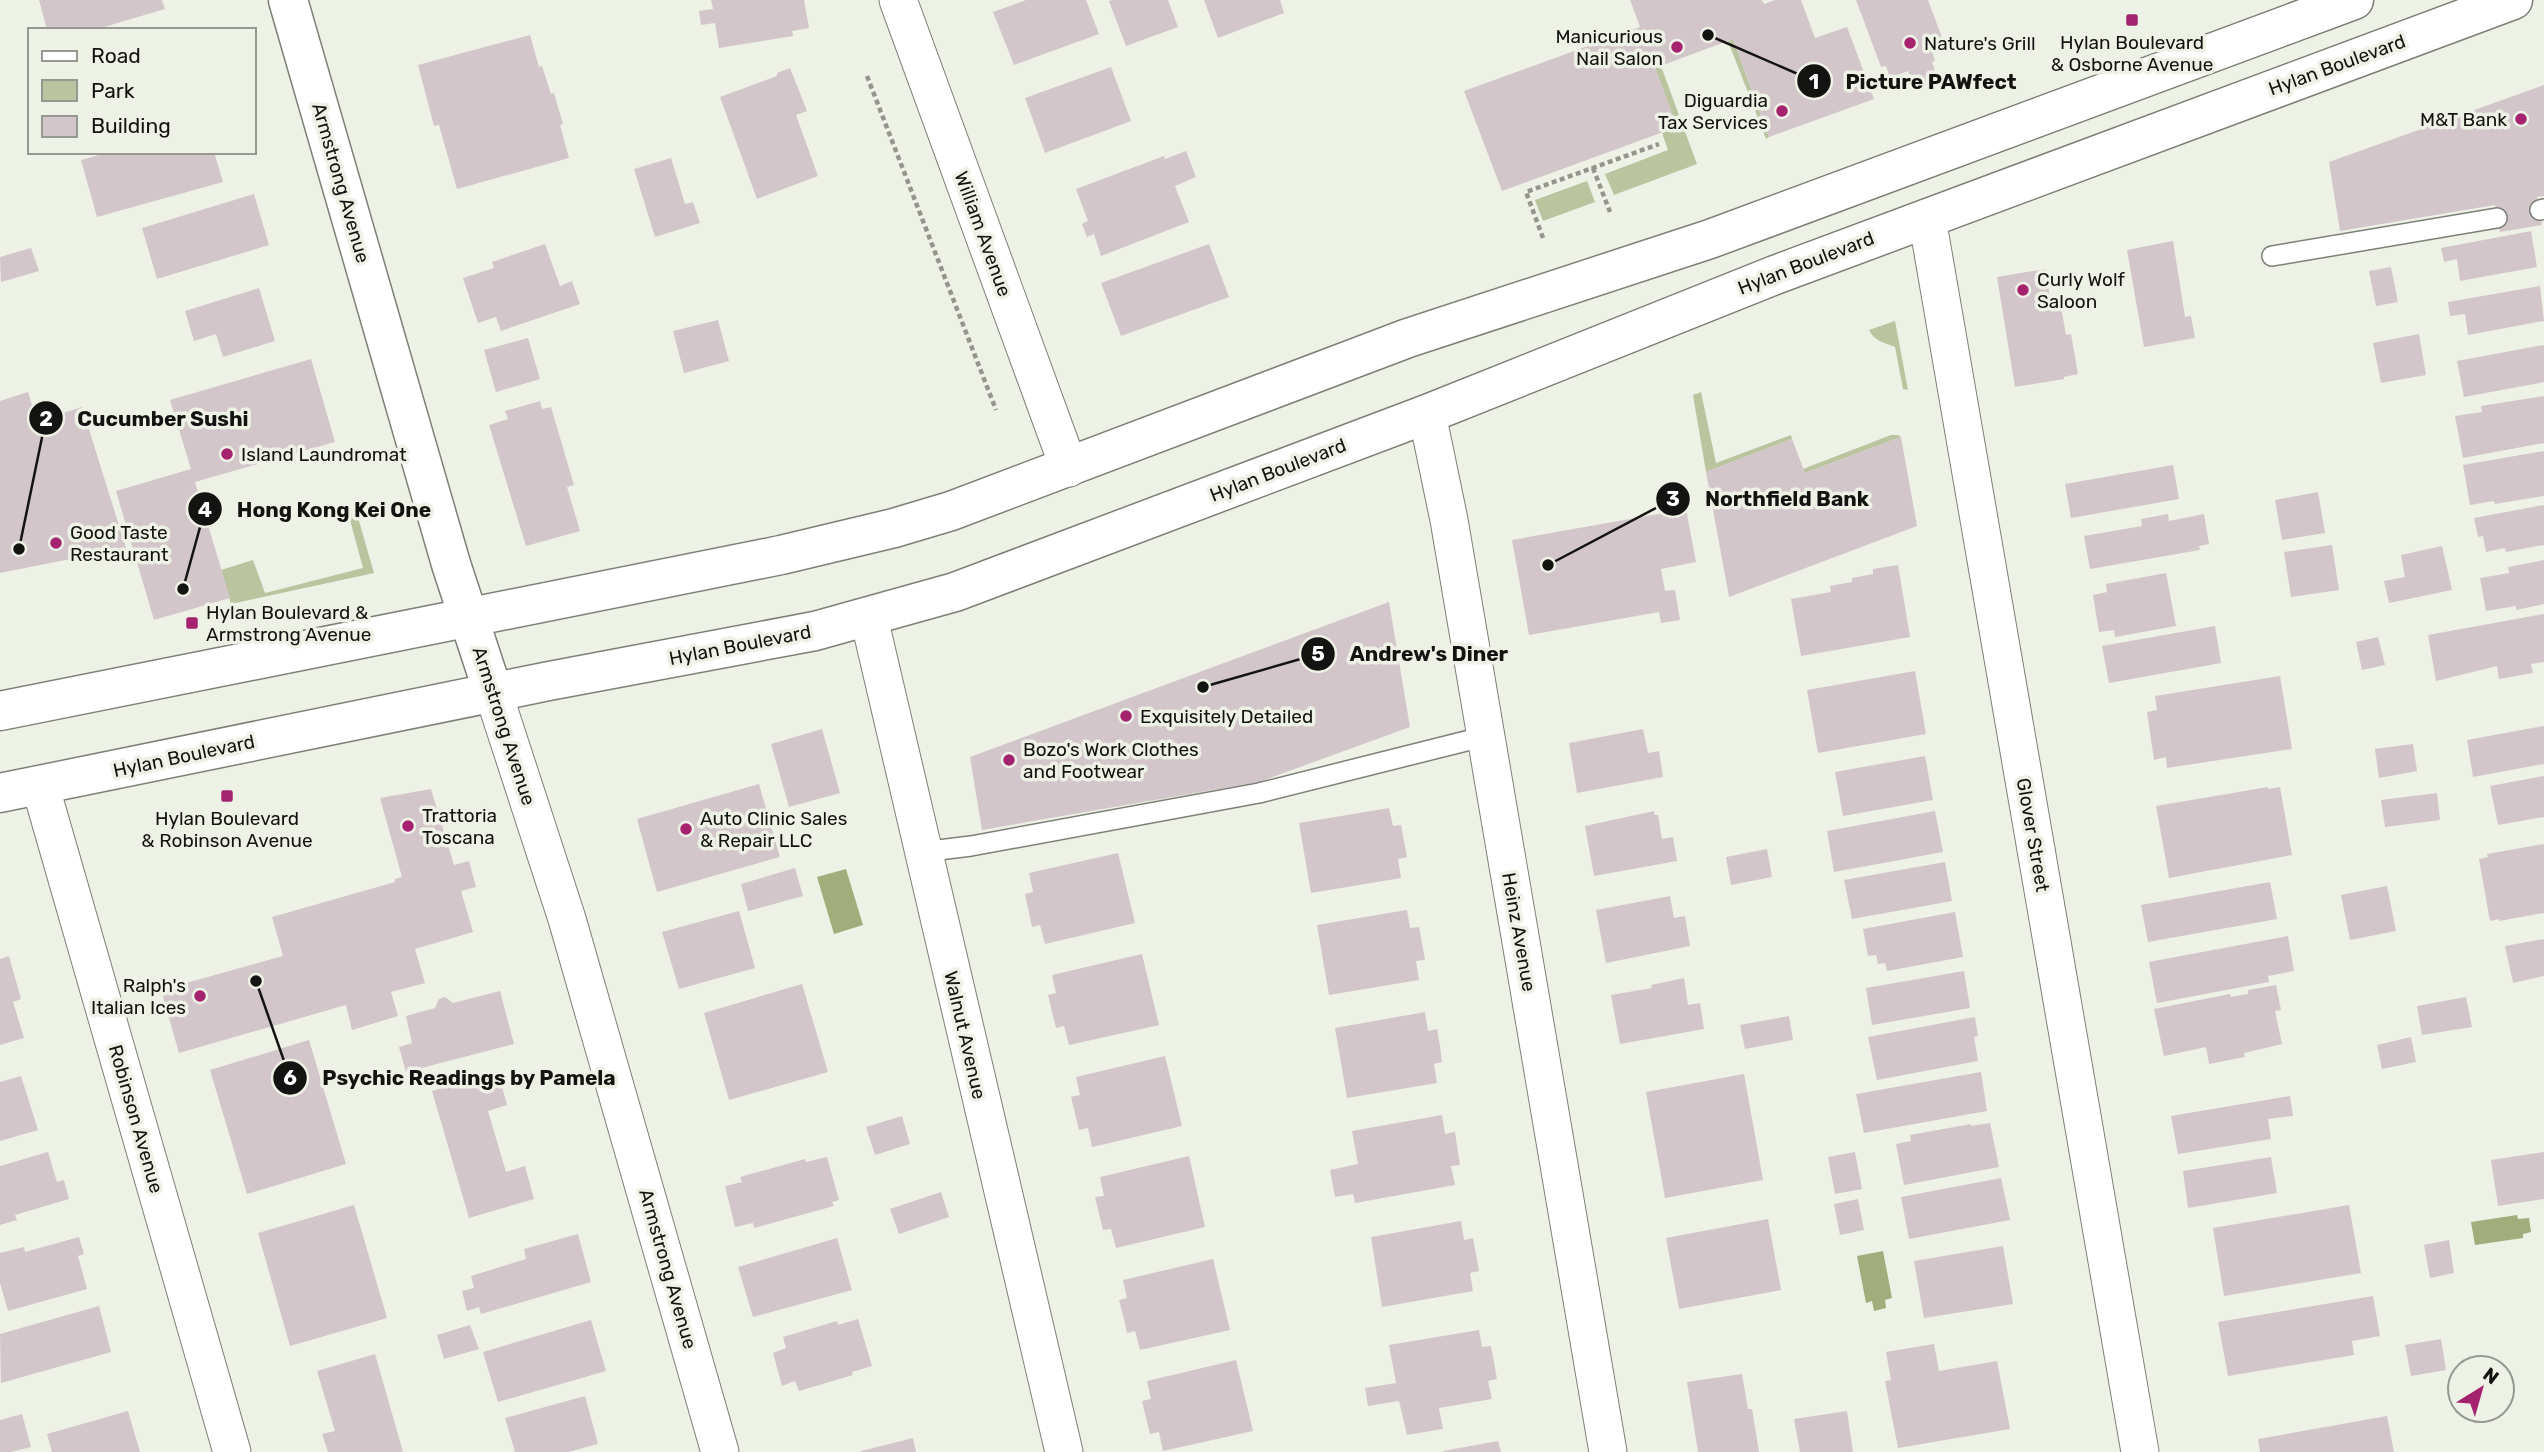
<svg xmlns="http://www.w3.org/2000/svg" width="2544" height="1452" font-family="Rubik,sans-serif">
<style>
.green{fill:#bac49e}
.water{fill:#a1ae7b}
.building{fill:#d2c6cb}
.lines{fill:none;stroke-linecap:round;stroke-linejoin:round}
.lane-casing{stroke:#7d8077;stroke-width:22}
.street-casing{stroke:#7d8077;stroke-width:39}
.secondary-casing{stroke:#7d8077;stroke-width:41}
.primary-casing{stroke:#7d8077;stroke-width:41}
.path{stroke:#94968e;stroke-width:4.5;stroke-dasharray:5 3.5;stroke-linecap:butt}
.lane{stroke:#fff;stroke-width:19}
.street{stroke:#fff;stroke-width:37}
.secondary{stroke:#fff;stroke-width:38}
.primary{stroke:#fff;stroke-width:38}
.poi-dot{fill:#a5226f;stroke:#eef1e6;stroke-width:2.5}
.labels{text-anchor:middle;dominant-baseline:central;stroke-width:7;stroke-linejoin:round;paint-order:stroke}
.poi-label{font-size:19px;fill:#131411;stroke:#eef1e6;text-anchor:start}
.street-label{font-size:19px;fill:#131411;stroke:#eef1e6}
.leader{fill:none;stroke:#131411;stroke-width:2.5}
.callout-dot{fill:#131411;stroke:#eef1e6;stroke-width:2.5}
.mark-label{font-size:21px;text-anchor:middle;font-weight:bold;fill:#fff}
.callout-label{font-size:21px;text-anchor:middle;font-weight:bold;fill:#131411;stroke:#eef1e6;stroke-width:7;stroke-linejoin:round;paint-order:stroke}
</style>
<rect width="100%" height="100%" fill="#eef1e6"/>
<!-- green -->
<g class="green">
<path d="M1733 39 1769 137 1766 139 1728 41Z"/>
<path d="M1661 66 1697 164 1614 195 1605 174 1668 150 1662 133 1677 127 1655 68Z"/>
<path d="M1587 181 1595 202 1543 221 1535 200Z"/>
<path d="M1895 321 1908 390 1903 389 1895 347C1885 343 1874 341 1869 330Z"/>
<path d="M1701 392 1716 463 1791 435 1792 439 1706 472 1693 395Z"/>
<path d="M1891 435H1898L1901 437 1805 473 1803 469Z"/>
<path d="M355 507 374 573 231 604 221 570 253 560 265 593 363 568 347 509Z"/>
</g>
<!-- water -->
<g class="water">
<path d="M846 869 863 925 834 934 817 877Z"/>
<path d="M2517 1215 2518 1219 2529 1218 2531 1232 2523 1234V1238L2475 1245 2471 1222Z"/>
<path d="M1883 1251 1892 1298 1885 1300 1886 1308 1874 1311 1872 1301 1866 1303 1857 1256Z"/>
</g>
<!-- building -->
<g class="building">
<path d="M39 0H162L165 9 94 30H47Z"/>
<path d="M711 0H804L809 28 792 31 793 36 719 48 715 23 701 25 699 11 713 9Z"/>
<path d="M1026 0H1086L1099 34 1014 65 993 12Z"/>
<path d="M1113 0H1168L1178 27 1126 46 1109 1Z"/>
<path d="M1204 0H1280L1284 13 1218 38Z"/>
<path d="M1630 0H1762L1764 4 1775 0H1801L1815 38 1847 27 1874 99 1769 137 1733 39 1655 68 1677 127 1502 191 1464 91 1640 27Z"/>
<path d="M1856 0H1928L1944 43 1931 48 1935 61 1932 62 1937 77 1914 86 1908 71 1890 78 1886 66 1881 67Z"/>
<path d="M530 35 539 67 542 66 551 94 554 93 563 124 560 125 569 158 457 189 439 125 434 126 418 65Z"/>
<path d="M1111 67 1131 121 1045 153 1025 98Z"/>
<path d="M790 68 807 111 796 115 818 176 757 199 720 97 777 76V73Z"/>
<path d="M2544 85V196L2537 197 2542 225 2500 232 2495 205 2340 231 2329 162Z"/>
<path d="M1186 151 1196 177 1175 186 1189 222 1101 256 1094 234 1087 237 1082 224 1088 221 1076 189 1164 156 1165 159Z"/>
<path d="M109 152H214L223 182 97 217 81 160Z"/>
<path d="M671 158 685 204 693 202 700 223 655 237 634 169Z"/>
<path d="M254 194 269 245 157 279 142 228Z"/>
<path d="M2531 231 2537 267 2460 281 2457 259 2444 262 2441 248Z"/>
<path d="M2173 241 2185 317 2191 316 2195 338 2144 347 2127 250Z"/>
<path d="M545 244 560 286 572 281 580 304 501 331 496 317 478 323 463 278 494 268 492 262Z"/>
<path d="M1209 244 1229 297 1121 336 1101 283Z"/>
<path d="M31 248 39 271 1 282 0 257Z"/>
<path d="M2391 267 2398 302 2376 306 2369 271Z"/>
<path d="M2045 269 2052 308 2061 307 2066 335 2071 334 2078 374 2064 377V379L2015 387 1997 277Z"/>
<path d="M2540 286 2544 321 2468 335 2465 314 2450 316 2448 302Z"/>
<path d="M259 288 275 341 223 357 216 334 194 341 185 311Z"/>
<path d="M718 320 729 361 684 373 673 331Z"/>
<path d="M2419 334 2426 375 2381 383 2373 343Z"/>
<path d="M528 338 540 379 496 392 484 350Z"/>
<path d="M2544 345V382L2464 397 2457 361Z"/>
<path d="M311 359 335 442 195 482 230 598 154 620 116 491 191 469 170 400Z"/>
<path d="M28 392 37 421 82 407 126 548 0 573V401Z"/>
<path d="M2544 396V443L2463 458 2455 416 2482 412 2481 406Z"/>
<path d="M540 401 542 409 551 407 574 485 567 487 580 531 526 546 489 425 508 419 505 411Z"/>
<path d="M1901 437 1917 526 1729 597 1706 472 1792 439 1805 473Z"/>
<path d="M2544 451V496L2495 504 2494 501 2470 505 2463 465Z"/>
<path d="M2173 465 2179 499 2071 518 2065 484Z"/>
<path d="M2318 492 2325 533 2282 540 2275 500Z"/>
<path d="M2544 505V545L2506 552 2505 548 2486 552 2483 536 2478 537 2474 518Z"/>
<path d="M1686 509 1696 562 1661 569 1665 591 1675 590 1680 620 1661 623 1659 612 1529 635 1512 540Z"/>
<path d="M2168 514 2169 521 2204 514 2209 544 2199 546 2200 550 2090 569 2084 536 2142 526 2141 519Z"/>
<path d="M2332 545 2339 590 2291 597 2284 552Z"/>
<path d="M2442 546 2452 590 2389 603 2384 581 2405 577 2401 555Z"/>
<path d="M2544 560V604L2516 610V606L2486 611 2480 578 2509 573 2508 567Z"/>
<path d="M1898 565 1910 637 1801 656 1791 599 1831 592 1830 586 1852 582V578L1873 574V569Z"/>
<path d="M2166 573 2176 626 2115 637 2114 630 2099 632 2093 595 2107 592 2106 584Z"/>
<path d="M1389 602 1410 727 1259 782 982 830 970 757Z"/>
<path d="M2544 614V662L2531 664 2533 673 2499 679 2497 666 2436 681 2428 635Z"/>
<path d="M2215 626 2221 663 2109 683 2102 646Z"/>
<path d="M2378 637 2385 665 2362 670 2356 642Z"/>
<path d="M1915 671 1926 734 1818 753 1807 690Z"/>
<path d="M2280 676 2292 749 2167 768 2166 757 2154 760 2147 712 2157 710 2155 696Z"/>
<path d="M2544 726V764L2473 777 2467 740Z"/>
<path d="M822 729 840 793 789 807 771 744Z"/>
<path d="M1643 729 1648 753 1659 751 1663 777 1577 793 1569 743Z"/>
<path d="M2413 744 2417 771 2379 778 2375 749Z"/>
<path d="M1925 756 1933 800 1843 816 1835 772Z"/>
<path d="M2544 776V817L2498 825 2490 786Z"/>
<path d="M759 784 780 857 657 892 637 819Z"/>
<path d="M2268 787V789L2280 787 2292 855 2169 878 2156 806Z"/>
<path d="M431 789 454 865 469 861 476 887 461 891 473 932 415 949 425 983 391 992 398 1016 352 1030 346 1005 179 1053 161 990 283 956 272 917 395 882V879L402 877 380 798Z"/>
<path d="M2437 793 2440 820 2385 827 2381 800Z"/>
<path d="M1389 808 1393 826 1401 825 1407 857 1398 859 1401 878 1311 893 1299 823Z"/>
<path d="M1654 811 1655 815H1658L1662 839 1673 837 1677 861 1594 876 1585 826Z"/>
<path d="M1935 811 1943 852 1834 872 1827 831Z"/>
<path d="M2544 844V913L2499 921V919L2490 921 2479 859 2488 857 2487 854Z"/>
<path d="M1767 849 1772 877 1731 885 1726 857Z"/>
<path d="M1118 853 1135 923 1045 944 1040 925 1032 927 1025 894 1033 892 1029 873Z"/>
<path d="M1945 862 1952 901 1852 919 1844 880Z"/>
<path d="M795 868 803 896 748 911 741 884Z"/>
<path d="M2270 882 2277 919 2148 942 2141 905Z"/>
<path d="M2387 886 2396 931 2350 940 2341 895Z"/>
<path d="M1670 896 1674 918 1685 916 1690 946 1606 963 1596 910Z"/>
<path d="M1407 910 1410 928 1419 927 1425 960 1416 961 1419 980 1329 995 1317 925Z"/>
<path d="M739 911 755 968 679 989 662 932Z"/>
<path d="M1955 912 1963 957 1887 971 1885 963 1878 964 1876 955 1868 956 1863 929Z"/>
<path d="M2288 936 2294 971 2268 976 2269 982 2157 1003 2149 962Z"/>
<path d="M2544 939V976L2513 983 2505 946Z"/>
<path d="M1142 954 1159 1025 1069 1045 1064 1026 1056 1028 1052 1012 1048 995 1056 993 1052 975Z"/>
<path d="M9 956 21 999 13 1002 24 1038 0 1045V959Z"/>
<path d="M1964 971 1970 1008 1872 1025 1866 988Z"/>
<path d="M1684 978 1688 1005 1700 1003 1704 1029 1620 1044 1611 995 1652 988 1651 985Z"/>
<path d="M802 984 828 1072 729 1100 704 1013Z"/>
<path d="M2276 985 2281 1010 2275 1011 2282 1044 2244 1053 2245 1057 2209 1064 2206 1047 2164 1056 2154 1009 2230 994 2231 997 2248 994V990Z"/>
<path d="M500 991 514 1044 406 1072 399 1047 412 1043 406 1016 435 1008 439 999 445 997 453 1003Z"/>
<path d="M2466 997 2472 1027 2422 1035 2417 1006Z"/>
<path d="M1425 1012 1428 1031 1437 1029 1440 1046 1442 1062 1434 1064 1437 1083 1347 1098 1335 1028Z"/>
<path d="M1789 1016 1793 1040 1745 1049 1740 1025Z"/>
<path d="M1975 1017 1978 1036 1974 1037 1978 1061 1877 1080 1868 1037Z"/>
<path d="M2411 1037 2416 1062 2382 1069 2377 1045Z"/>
<path d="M309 1040 346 1164 247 1194 210 1070Z"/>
<path d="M1165 1056 1182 1126 1092 1147 1088 1128 1079 1130 1071 1097 1080 1095 1076 1077Z"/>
<path d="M498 1072 507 1105 488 1111 506 1172 525 1166 534 1199 469 1218 432 1091Z"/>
<path d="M1981 1072 1987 1111 1864 1133 1856 1094Z"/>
<path d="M1744 1074 1763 1180 1665 1198 1646 1092Z"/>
<path d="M21 1076 38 1130 0 1141V1082Z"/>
<path d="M2290 1096 2293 1116 2268 1119 2271 1139 2178 1154 2171 1116Z"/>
<path d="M1442 1115 1445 1134 1455 1132 1460 1165 1451 1166 1455 1185 1355 1203 1353 1194 1335 1197 1330 1170 1358 1164 1352 1131Z"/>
<path d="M902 1116 910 1144 875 1155 866 1127Z"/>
<path d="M1990 1123 1999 1167 1904 1185 1896 1144 1911 1141 1910 1135 1971 1124V1126Z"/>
<path d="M48 1152 57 1182 64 1180 69 1199 15 1215 17 1220 0 1225V1166Z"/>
<path d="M1855 1152 1862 1189 1835 1194 1828 1157Z"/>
<path d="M2544 1152V1199L2498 1206 2491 1160Z"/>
<path d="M1189 1156 1205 1227 1116 1248 1111 1229 1103 1230 1095 1197 1104 1196 1100 1177Z"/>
<path d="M827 1157 839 1200 832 1202 834 1206 754 1228 753 1223 735 1227 725 1186 742 1182 740 1177 805 1159 806 1162Z"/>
<path d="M2271 1157 2277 1193 2188 1208 2183 1171Z"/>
<path d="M2001 1178 2010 1220 1909 1239 1901 1197Z"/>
<path d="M941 1192 949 1217 899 1234 890 1209Z"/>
<path d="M1858 1199 1864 1230 1840 1235 1834 1204Z"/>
<path d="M354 1205 387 1318 290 1346 258 1233Z"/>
<path d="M2349 1205 2361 1273 2224 1296 2213 1228Z"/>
<path d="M1768 1219 1781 1290 1679 1309 1666 1238Z"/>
<path d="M1461 1221 1464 1240 1473 1238 1479 1271 1470 1273 1473 1291 1382 1307 1371 1237Z"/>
<path d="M578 1234 591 1282 481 1314 479 1307 467 1311 462 1291 474 1288 471 1276 526 1259 524 1249Z"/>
<path d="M79 1237 84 1254 78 1256 87 1289 8 1311 0 1283V1253L24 1247 25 1252Z"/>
<path d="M837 1238 852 1290 753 1317 738 1267Z"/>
<path d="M2449 1240 2454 1273 2430 1278 2424 1245Z"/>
<path d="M2003 1246 2013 1304 1924 1318 1914 1261Z"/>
<path d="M1213 1259 1230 1330 1140 1350 1135 1331 1127 1333 1124 1319 1119 1300 1127 1298 1123 1280Z"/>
<path d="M2373 1296 2380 1336 2352 1341 2354 1355 2228 1376 2218 1322Z"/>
<path d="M99 1306 111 1352 1 1383 0 1334Z"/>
<path d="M858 1319 872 1366 852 1372 853 1375 799 1391 795 1381 782 1386 773 1353 786 1348 783 1337 837 1321 838 1325Z"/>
<path d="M591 1320 606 1371 498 1402 483 1352Z"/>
<path d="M470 1325 479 1349 444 1359 437 1335Z"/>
<path d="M1479 1330 1482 1347 1491 1346 1494 1362 1497 1379 1488 1381 1492 1399 1439 1408 1443 1429 1407 1435 1399 1401 1368 1406 1365 1388 1396 1383 1389 1345Z"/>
<path d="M2441 1339 2446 1370 2411 1376 2405 1345Z"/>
<path d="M1934 1344 1939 1371 1997 1361 2010 1429 1898 1448 1885 1381 1891 1380 1886 1352Z"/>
<path d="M375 1354 403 1452H328L322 1434 335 1431 317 1371Z"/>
<path d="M1236 1360 1253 1431 1163 1451 1159 1432 1150 1434 1142 1401 1151 1399 1147 1381Z"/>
<path d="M1742 1374 1748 1409H1752L1759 1452H1698L1687 1382Z"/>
<path d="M585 1396 598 1444 568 1452H515L505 1418Z"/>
<path d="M128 1411 140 1452H52L47 1434Z"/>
<path d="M1847 1411 1853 1452H1800L1794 1419Z"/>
<path d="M22 1414 31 1447 11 1452H0V1420Z"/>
<path d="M2387 1416 2394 1452H2260L2258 1439Z"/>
<path d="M913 1438 916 1452H861V1451Z"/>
<path d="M1498 1441 1501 1452H1443V1451Z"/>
</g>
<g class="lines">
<!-- lane casing -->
<g class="lane-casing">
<g id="lane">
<path d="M2540 210 2544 209"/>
<path d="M2272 256 2497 218"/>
<path d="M922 852 971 846 1259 793 1486 736"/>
</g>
</g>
<!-- street casing -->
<g class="street-casing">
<g id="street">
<path d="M898 0 1069 468"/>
<path d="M1927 218 2140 1452"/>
<path d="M1427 414 1449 520 1608 1452"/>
<path d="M869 618 1064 1452"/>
<path d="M493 692 567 919 720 1452"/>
<path d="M40 785 232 1452"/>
</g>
</g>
<!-- secondary casing -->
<g class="secondary-casing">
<path id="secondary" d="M288 0 451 564 493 692"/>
</g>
<!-- primary casing -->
<g class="primary-casing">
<g id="primary">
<path d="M0 711 781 555 894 528 951 511 1408 338 1710 239 2354 0"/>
<path d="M0 793 549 681 815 631 955 592 1427 414 1775 275 2513 0"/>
</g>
</g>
<!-- path -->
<g class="path">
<path d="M867 76 996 410"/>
<path d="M1593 168 1610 212"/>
<path d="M1543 238 1526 192 1659 144"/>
</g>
<!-- lane -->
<use href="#lane" class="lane"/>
<!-- street -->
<use href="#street" class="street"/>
<!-- secondary -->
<use href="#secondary" class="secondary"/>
<!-- primary -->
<use href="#primary" class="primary"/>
</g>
<!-- markers -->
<g class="poi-dot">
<rect x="2125" y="13" width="14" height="14" rx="3.5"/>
<circle cx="1910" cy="43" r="7"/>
<circle cx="1677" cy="47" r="7"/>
<circle cx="1782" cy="111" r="7"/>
<circle cx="2521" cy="119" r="7"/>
<circle cx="2023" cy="290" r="7"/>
<circle cx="227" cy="454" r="7"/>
<circle cx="56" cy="543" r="7"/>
<rect x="185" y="616" width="14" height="14" rx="3.5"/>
<circle cx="1126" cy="716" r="7"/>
<circle cx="1009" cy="760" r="7"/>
<rect x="220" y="789" width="14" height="14" rx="3.5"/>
<circle cx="408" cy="826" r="7"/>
<circle cx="686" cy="829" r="7"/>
<circle cx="200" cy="996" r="7"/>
</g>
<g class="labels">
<!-- poi labels -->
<g class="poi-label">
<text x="1663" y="36" text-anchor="end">Manicurious<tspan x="1663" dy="22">Nail Salon</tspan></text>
<text x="2132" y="42" text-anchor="middle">Hylan Boulevard<tspan x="2132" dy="22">&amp; Osborne Avenue</tspan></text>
<text x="1924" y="43">Nature's Grill</text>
<text x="1768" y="100" text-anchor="end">Diguardia<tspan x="1768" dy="22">Tax Services</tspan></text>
<text x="2507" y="119" text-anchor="end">M&amp;T Bank</text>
<text x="2037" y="279">Curly Wolf<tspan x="2037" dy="22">Saloon</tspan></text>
<text x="241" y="454">Island Laundromat</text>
<text x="70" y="532">Good Taste<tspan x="70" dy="22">Restaurant</tspan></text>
<text x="206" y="612">Hylan Boulevard &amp;<tspan x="206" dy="22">Armstrong Avenue</tspan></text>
<text x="1140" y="716">Exquisitely Detailed</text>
<text x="1023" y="749">Bozo's Work Clothes<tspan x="1023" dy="22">and Footwear</tspan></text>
<text x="422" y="815">Trattoria<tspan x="422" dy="22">Toscana</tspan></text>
<text x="227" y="818" text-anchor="middle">Hylan Boulevard<tspan x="227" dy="22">&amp; Robinson Avenue</tspan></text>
<text x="700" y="818">Auto Clinic Sales<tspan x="700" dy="22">&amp; Repair LLC</tspan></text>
<text x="186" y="985" text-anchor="end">Ralph's<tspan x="186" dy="22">Italian Ices</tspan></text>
</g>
<!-- street labels -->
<g class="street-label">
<text transform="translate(2337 65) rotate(-20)">Hylan Boulevard</text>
<text transform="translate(341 183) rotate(74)">Armstrong Avenue</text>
<text transform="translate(983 234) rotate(70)">William Avenue</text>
<text transform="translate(1806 263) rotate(-21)">Hylan Boulevard</text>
<text transform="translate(1278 470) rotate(-21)">Hylan Boulevard</text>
<text transform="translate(740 645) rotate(-11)">Hylan Boulevard</text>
<text transform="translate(504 726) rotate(72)">Armstrong Avenue</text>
<text transform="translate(184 756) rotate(-12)">Hylan Boulevard</text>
<text transform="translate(2033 835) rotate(80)">Glover Street</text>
<text transform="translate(1519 932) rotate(80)">Heinz Avenue</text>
<text transform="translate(965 1035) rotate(77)">Walnut Avenue</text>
<text transform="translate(136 1119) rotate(74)">Robinson Avenue</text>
<text transform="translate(668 1269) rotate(74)">Armstrong Avenue</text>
</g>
</g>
<!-- callouts -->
<path class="leader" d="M1708 35L1814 81M19 549L46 418M1548 565L1673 499M183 589L205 509M1203 687L1318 654M256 981L290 1078"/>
<g class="callout-dot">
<circle cx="1708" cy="35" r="7"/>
<circle cx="19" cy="549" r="7"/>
<circle cx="1548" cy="565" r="7"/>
<circle cx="183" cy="589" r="7"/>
<circle cx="1203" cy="687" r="7"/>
<circle cx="256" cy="981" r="7"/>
<circle cx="1814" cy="81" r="18"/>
<circle cx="46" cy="418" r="18"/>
<circle cx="1673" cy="499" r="18"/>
<circle cx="205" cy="509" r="18"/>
<circle cx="1318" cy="654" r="18"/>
<circle cx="290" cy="1078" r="18"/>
</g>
<g class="mark-label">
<text x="1814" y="89">1</text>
<text x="46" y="426">2</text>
<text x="1673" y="506">3</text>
<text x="205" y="517">4</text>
<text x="1318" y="661">5</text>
<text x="290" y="1085">6</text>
</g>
<g class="callout-label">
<text x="1931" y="89">Picture PAWfect</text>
<text x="163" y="426">Cucumber Sushi</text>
<text x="1787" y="506">Northfield Bank</text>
<text x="334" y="517">Hong Kong Kei One</text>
<text x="1429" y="661">Andrew's Diner</text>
<text x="469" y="1085">Psychic Readings by Pamela</text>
</g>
<!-- legend -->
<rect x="28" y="28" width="228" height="126" fill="#eef1e6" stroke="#969991" stroke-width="2"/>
<rect x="42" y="51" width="35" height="10" fill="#ffffff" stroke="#969991" stroke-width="2"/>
<text x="91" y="63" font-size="21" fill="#131411">Road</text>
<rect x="42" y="80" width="35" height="21" fill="#bac49e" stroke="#969991" stroke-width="2"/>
<text x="91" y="98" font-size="21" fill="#131411">Park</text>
<rect x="42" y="116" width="35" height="21" fill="#d2c6cb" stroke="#969991" stroke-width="2"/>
<text x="91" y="133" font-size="21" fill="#131411">Building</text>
<!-- north arrow -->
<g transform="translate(2481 1389) rotate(37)"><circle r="33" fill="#eef1e6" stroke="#969991" stroke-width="2"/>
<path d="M0-5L12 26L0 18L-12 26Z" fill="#a5226f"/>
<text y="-10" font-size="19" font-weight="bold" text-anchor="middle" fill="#131411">N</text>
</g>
</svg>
